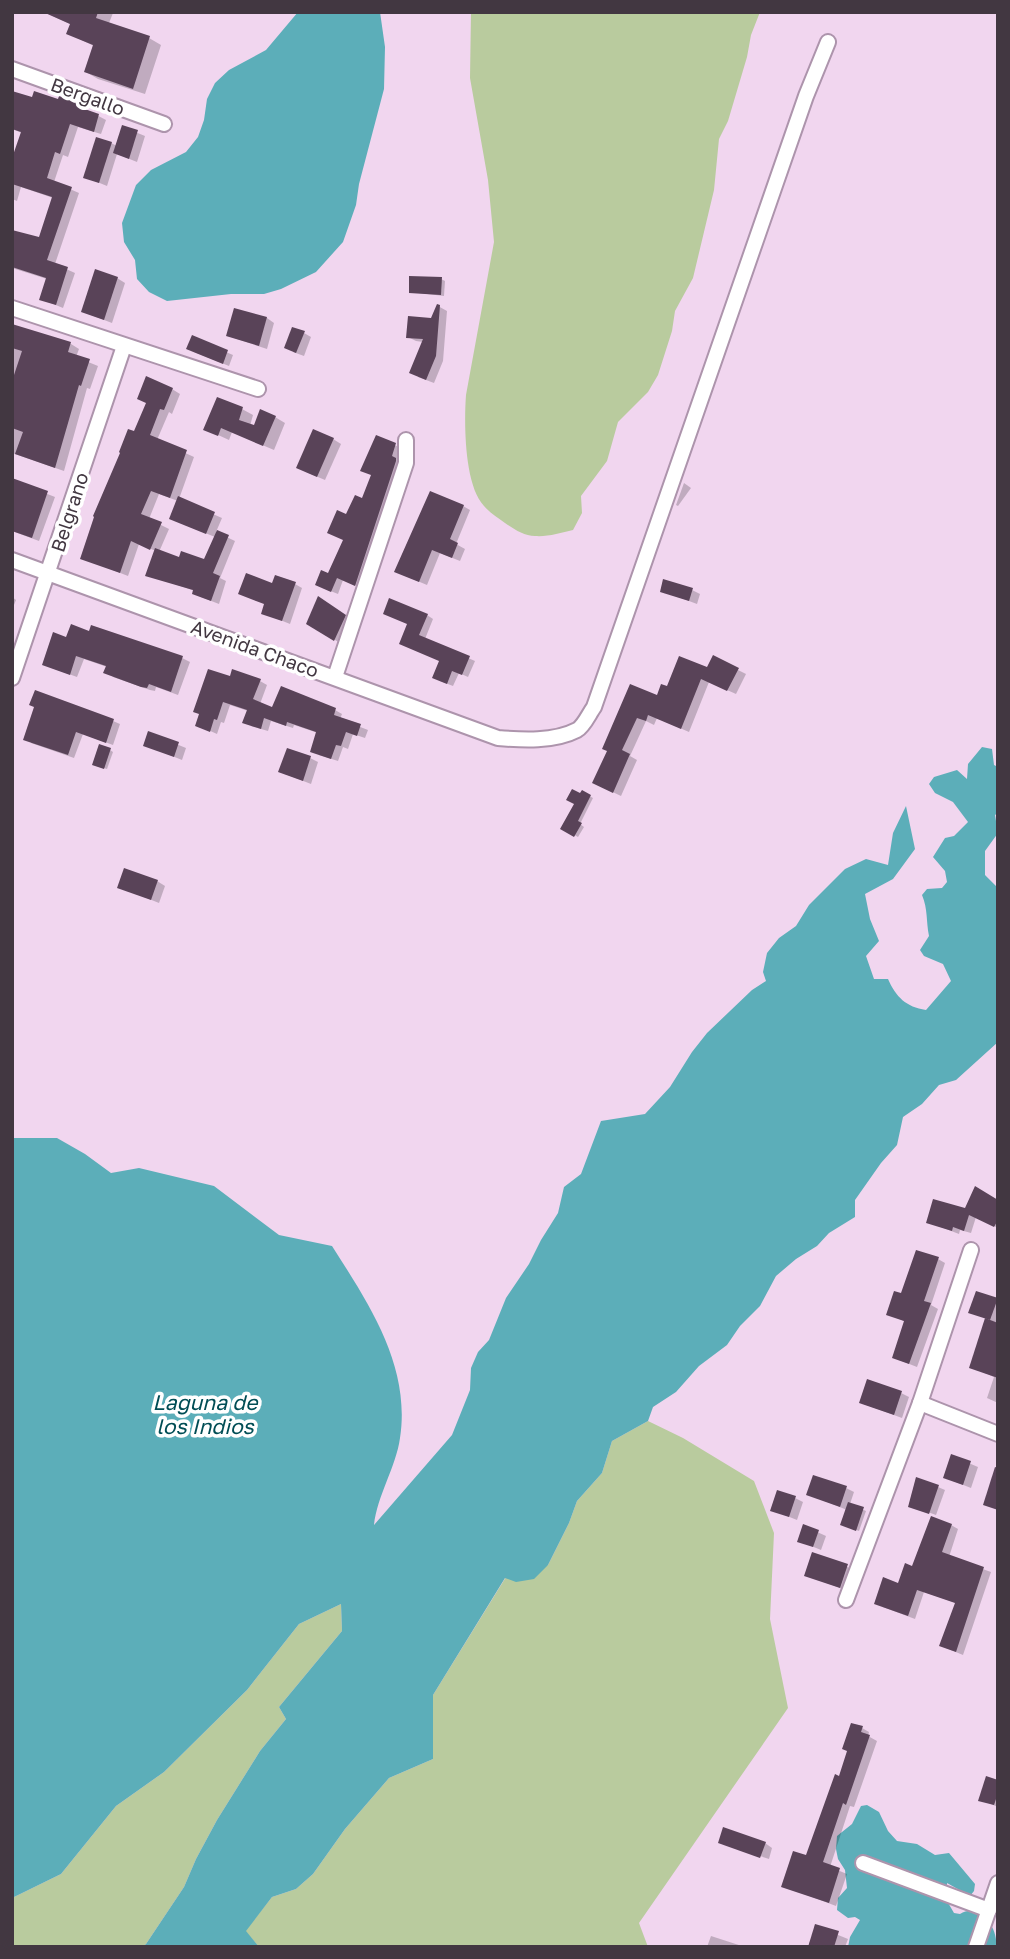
<svg xmlns="http://www.w3.org/2000/svg" width="1010" height="1959" font-family="'Golos Text',sans-serif">
<style>
.green{fill:#b9cb9e}
.water{fill:#5caeb9}
.shadow{fill:#0003;fill-rule:evenodd}
.building{fill:#594358}
.lines{fill:none;stroke-linecap:round;stroke-linejoin:round}
.minor-casing{stroke:#ad94ac;stroke-width:18}
.minor{stroke:#fff;stroke-width:14}
.labels{text-anchor:middle;dominant-baseline:central;stroke-width:7;stroke-linejoin:round;paint-order:stroke}
.street-label{font-size:19px;fill:#423741;stroke:#fff}
.water-label{font-size:21px;font-style:italic;fill:#004d55;stroke:#fff}
</style>
<rect width="100%" height="100%" fill="#f1d6ef"/>
<!-- green -->
<g class="green">
<path d="M471 12H760L751 35 747 57 728 121 719 139 714 190 693 278 675 311 672 331 658 375 648 392 618 422 607 461 581 496 582 513 573 530C561 533 547 537 535 536 524 536 514 529 505 523 498 518 490 513 484 506 464 485 464 422 466 395L494 242 488 180 470 78Z"/>
<path d="M648 1421 683 1438 754 1481 774 1533 770 1619 788 1708 639 1923 648 1947H259L245 1931 272 1897 296 1889 313 1874 345 1829 389 1778 433 1759V1695L506 1577 548 1565 569 1523 577 1501 602 1473 612 1441Z"/>
<path d="M341 1604 342 1631 279 1707 286 1719 260 1751 217 1820 196 1859 184 1887 146 1944 142 1947H12V1898L61 1874 116 1806 164 1772 247 1690 299 1624Z"/>
</g>
<!-- water -->
<g class="water">
<path d="M298 12H380L385 47 384 89 359 184 356 205 343 242 316 272 281 289 264 294H231L167 301 149 292 137 279 135 260 124 242 122 223 136 185 151 170 186 152 198 137 204 120 207 99 215 83 229 70 266 50Z"/>
<path d="M982 747 992 749 994 765 998 767V813L995 815 998 833 985 851V875L998 888V1042L956 1080 939 1085 922 1104 903 1117 897 1145 881 1163 855 1200V1217L829 1233 817 1246 796 1259 776 1276 760 1306 740 1326 727 1345 699 1366 676 1392 653 1407 648 1421 612 1441 602 1473 577 1501 569 1523 548 1565 534 1579 516 1582 505 1578 433 1695V1759L389 1778 345 1829 313 1874 296 1889 272 1897 246 1931 259 1947H142L146 1944 184 1887 196 1859 217 1820 260 1751 286 1719 279 1707 342 1631 341 1604 299 1624 247 1690 164 1772 116 1806 61 1874 12 1898V1138H57L85 1154 111 1173 139 1168 214 1186 279 1235 332 1246C369 1304 411 1366 400 1438 396 1467 377 1496 374 1525L452 1435 470 1390 471 1368 478 1352 489 1340 506 1298 529 1264 541 1240 558 1213 564 1187 581 1174 601 1121 645 1114 670 1087 692 1052 707 1033 752 990 766 981 763 972 767 953 779 938 796 926 809 905 845 869 866 859 888 865 893 833 906 806 915 849 893 879 865 894 870 919 879 941 866 956 874 979H888C896 997 906 1007 926 1010L951 981 943 964 924 956 920 950 929 936C926 921 928 909 922 895L927 889 942 888 947 882 945 871 933 857 945 838 954 836 968 822 953 802 935 793 929 784 934 777 957 770 967 779 968 764Z"/>
<path d="M867 1805 879 1812 888 1831 897 1841 917 1844 935 1855 949 1853 975 1884 974 1891 970 1896 947 1883V1901L954 1913 960 1914C980 1901 999 1929 996 1947H848L850 1937 860 1920 855 1917 848 1918 837 1910 838 1898 847 1888 845 1870 838 1859 836 1849 837 1836 852 1824 861 1806Z"/>
</g>
<!-- shadow -->
<g class="shadow">
<path d="M44 12H111L113 13 109 23 149 38 161 45 145 94 98 79 86 72 94 46 69 34 72 25Z"/>
<path d="M12 93 33 99 76 104 106 120 101 134 78 127 68 157 63 155 54 182 79 193 55 264 75 273 63 308 41 299 47 279 12 268V239H40L53 198 21 187 17 201 12 199V162L22 133 12 129Z"/>
<path d="M123 127 145 136 137 162 117 154 107 186 85 177 111 143 117 146Z"/>
<path d="M117 278 125 283 112 323 83 312Z"/>
<path d="M441 279 445 281 444 296 410 292Z"/>
<path d="M438 306 447 311 443 361 434 383 418 377 423 342 416 341 408 337 432 320Z"/>
<path d="M235 310 267 318 274 323 267 349 228 336Z"/>
<path d="M12 326 71 344 79 349 76 357 98 366 90 389 87 388 64 471 12 453Z"/>
<path d="M304 333 311 337 304 356 293 352Z"/>
<path d="M193 338 233 355 229 366 194 352Z"/>
<path d="M172 389 180 394 172 414 169 412 157 440 194 457 179 499 222 518 216 532 235 541 220 578 226 581 219 604 201 597 194 593 195 591 148 575 156 551 139 544 128 576 82 558 135 434ZM159 494 178 501V522L215 537 205 561 180 559 159 552 169 529 149 519Z"/>
<path d="M242 409 253 415 250 426 255 427 275 417 285 423 274 450 232 432 229 440 205 429Z"/>
<path d="M377 437 401 448 397 460 402 463 361 588 343 580 338 594 323 588 344 540 347 516 363 500 373 475Z"/>
<path d="M333 439 341 444 325 480 306 472Z"/>
<path d="M12 480 55 497 39 541 12 531Z"/>
<path d="M684 483 691 488 678 506 676 505Z"/>
<path d="M463 506 470 510 456 544 465 549 460 561 440 553 427 585 403 575Z"/>
<path d="M295 584 302 588 290 624 263 613 273 585Z"/>
<path d="M692 590 700 594 697 604 662 591Z"/>
<path d="M12 597 16 600 12 610Z"/>
<path d="M319 598 350 619 340 643 309 624Z"/>
<path d="M427 615 433 619 425 639 475 661 468 677 459 673 453 686 440 681 441 661 409 624Z"/>
<path d="M90 633 182 658 190 662 178 695 156 687 155 691 150 690 113 677 107 667 84 659 77 677 52 668 67 639Z"/>
<path d="M708 669 738 670 746 674 736 694 709 682 689 732 657 718 654 725 646 721 630 756 637 760 621 796 602 787 609 751 604 748 668 689Z"/>
<path d="M231 679 260 681 267 685 260 704 273 709 335 710 342 714 340 719 368 730 365 738 353 734 348 749 343 747 338 761 319 755 318 733 294 725 293 728 271 721 268 731 251 726 248 711 230 705 224 723 221 722 217 734 197 725Z"/>
<path d="M36 707 113 721 120 724 113 745 83 734 74 758 31 743Z"/>
<path d="M149 733 186 748 182 760 145 745Z"/>
<path d="M110 750 113 752 107 769 97 766Z"/>
<path d="M310 758 318 762 311 784 280 772Z"/>
<path d="M582 792 593 798 580 824 584 827 578 837 562 828Z"/>
<path d="M157 881 165 886 159 903 119 887Z"/>
<path d="M998 1201V1228L976 1217 971 1233 960 1230 959 1234 928 1222Z"/>
<path d="M938 1259 945 1263 931 1305 938 1309 917 1367 894 1358 906 1322 888 1314 902 1295Z"/>
<path d="M977 1293 998 1300V1403L987 1398 994 1377 971 1367 987 1319 971 1312Z"/>
<path d="M901 1393 909 1397 902 1418 861 1403Z"/>
<path d="M952 1456 978 1467 971 1488 953 1481Z"/>
<path d="M938 1487 945 1490 936 1515 914 1507Z"/>
<path d="M846 1488 854 1492 850 1504 866 1511 859 1531 845 1526 847 1510 808 1494Z"/>
<path d="M795 1498 803 1502 797 1520 772 1510Z"/>
<path d="M951 1525 958 1529 949 1557 991 1572 963 1655 941 1646 957 1603 924 1592 915 1619 883 1607 913 1568Z"/>
<path d="M804 1526 826 1536 821 1550 799 1541Z"/>
<path d="M813 1554 855 1570 848 1591 806 1575Z"/>
<path d="M862 1728 869 1732 868 1736 877 1741 854 1807 850 1806 830 1867 847 1874 836 1906 783 1886 807 1858Z"/>
<path d="M998 1781V1807L981 1800Z"/>
<path d="M720 1843H765L772 1848 769 1859Z"/>
<path d="M816 1926 848 1939 845 1947H808Z"/>
<path d="M711 1936 745 1947H707Z"/>
</g>
<!-- building -->
<g class="building">
<path d="M43 12H98L96 18 150 36 133 89 84 72 93 45 66 34 70 24Z"/>
<path d="M12 91 32 97 34 91 58 99 59 96 77 103 76 106 99 114 94 132 70 124 60 154 55 152 47 178 72 187 47 260 68 267 56 305 39 300 46 278 12 267V230L39 237 52 197 12 184V158L21 132 12 129Z"/>
<path d="M122 125 138 130 129 159 113 153Z"/>
<path d="M96 137 112 142 99 183 83 178Z"/>
<path d="M95 269 118 277 104 320 81 312Z"/>
<path d="M409 276 442 277 441 295 409 293Z"/>
<path d="M437 304 440 305 436 356 426 380 409 373 423 339 406 338 408 316 431 318Z"/>
<path d="M234 308 267 317 259 346 226 336Z"/>
<path d="M12 324 71 342 68 352 90 359 81 386 79 385 55 468 15 454 23 432 12 428V381L22 351 12 348Z"/>
<path d="M292 327 305 331 296 353 284 348Z"/>
<path d="M192 335 228 350 223 364 186 349Z"/>
<path d="M146 376 173 388 164 410 160 409 150 435 187 450 170 498 151 491 141 514 162 522 150 550 131 541 120 573 80 559 94 517 93 516 120 453 119 452 128 429 134 431 146 403 137 399Z"/>
<path d="M217 397 243 407 239 420 254 425 260 409 276 416 263 446 221 428 218 436 203 430Z"/>
<path d="M313 429 334 438 317 477 296 468Z"/>
<path d="M376 435 396 443 392 456 396 458V461L355 586 337 578 331 592 315 585 321 570 328 573 343 540 327 533 337 510 346 514 355 495 362 498 371 475 360 471Z"/>
<path d="M12 478 48 491 32 538 12 531Z"/>
<path d="M430 491 464 505 450 539 458 543 452 558 432 550 419 582 394 572Z"/>
<path d="M178 496 215 512 206 534 169 519Z"/>
<path d="M217 530 229 535 213 573 220 576 211 601 192 594 193 590 145 576 155 548 179 557 181 551 204 559Z"/>
<path d="M246 573 272 583 275 575 296 582 282 621 261 614 264 604 238 594Z"/>
<path d="M663 579 693 588 689 601 660 592Z"/>
<path d="M318 596 346 615 334 641 306 624Z"/>
<path d="M389 598 428 614 419 635 470 656 462 675 452 671 447 684 432 678 439 661 399 644 407 624 383 614Z"/>
<path d="M71 624 89 631 91 625 183 656 171 692 149 684 147 688 141 687 103 673 106 666 76 656 70 675 42 665 53 632 66 637Z"/>
<path d="M713 655 739 668 727 691 701 679 681 729 648 715 646 721 637 718 622 750 630 754 613 793 592 783 607 751 602 749 630 684 657 695 661 684 667 686 679 656 707 667Z"/>
<path d="M208 669 230 676 232 669 261 679 253 699 272 707 281 686 336 708 334 715 361 724 357 736 346 732 341 746 336 745 331 759 310 752 316 732 287 722 286 726 264 718 261 729 242 723 247 710 223 702 217 720 214 719 210 732 195 726 199 714 193 712Z"/>
<path d="M35 690 114 719 106 743 76 732 68 755 23 740 34 707 29 705Z"/>
<path d="M148 731 179 742 174 757 143 746Z"/>
<path d="M99 744 111 748 104 769 92 765Z"/>
<path d="M287 748 311 756 303 781 278 772Z"/>
<path d="M572 789 580 793 582 790 591 795 578 821 582 823 574 837 560 829 574 804 566 800Z"/>
<path d="M124 868 158 880 151 900 117 888Z"/>
<path d="M975 1186 998 1200V1220L994 1227 969 1215 964 1231 953 1227 952 1231 926 1223 933 1199 965 1208Z"/>
<path d="M916 1250 939 1257 924 1301 931 1303 909 1364 892 1358 904 1321 886 1315 894 1291 901 1293Z"/>
<path d="M976 1291 998 1298 990 1320 968 1313Z"/>
<path d="M985 1318 998 1323V1378L969 1368Z"/>
<path d="M867 1379 902 1391 894 1415 859 1403Z"/>
<path d="M951 1454 971 1461 963 1485 943 1478Z"/>
<path d="M995 1467 998 1468V1510L983 1505Z"/>
<path d="M813 1475 847 1486 840 1507 806 1495Z"/>
<path d="M916 1477 939 1485 929 1514 908 1507Z"/>
<path d="M777 1490 796 1496 789 1517 770 1511Z"/>
<path d="M848 1502 864 1507 856 1531 840 1525Z"/>
<path d="M931 1516 952 1524 942 1552 984 1567 956 1652 939 1646 955 1603 917 1590 908 1616 874 1604 883 1577 898 1583 905 1563 912 1566Z"/>
<path d="M803 1524 819 1530 813 1547 797 1542Z"/>
<path d="M812 1552 848 1564 840 1588 804 1576Z"/>
<path d="M851 1723 863 1726 861 1732 870 1735 846 1805 843 1803 823 1862 840 1868 829 1903 781 1887 793 1851 806 1855 835 1774 839 1776 847 1751 842 1749Z"/>
<path d="M986 1776 998 1780V1793L994 1805 978 1801Z"/>
<path d="M723 1827 766 1842 760 1858 718 1843Z"/>
<path d="M815 1924 839 1931 834 1947H808Z"/>
</g>
<g class="lines">
<!-- minor casing -->
<g class="minor-casing">
<g id="minor">
<path d="M12 69 164 124"/>
<path d="M12 308 258 389"/>
<path d="M12 560 498 738C522 740 554 742 577 730 584 726 589 714 594 707L806 96 828 42"/>
<path d="M335 677 406 463V440"/>
<path d="M12 678 124 346"/>
<path d="M920 1403 998 1434"/>
<path d="M846 1600 920 1403 971 1250"/>
<path d="M863 1863 989 1910"/>
<path d="M976 1947 998 1883"/>
</g>
</g>
<!-- minor -->
<use href="#minor" class="minor"/>
</g>
<g class="labels">
<!-- street labels -->
<g class="street-label">
<text transform="translate(88 96) rotate(20)">Bergallo</text>
<text transform="translate(69 512) rotate(-72)">Belgrano</text>
<text transform="translate(255 648) rotate(20)">Avenida Chaco</text>
</g>
<!-- water labels -->
<g class="water-label">
<text x="205" y="1402">Laguna de<tspan x="205" dy="24">los Indios</tspan></text>
</g>
</g>
<!-- border -->
<rect width="1010" height="1959" fill="none" stroke="#423741" stroke-width="28"/>
</svg>
